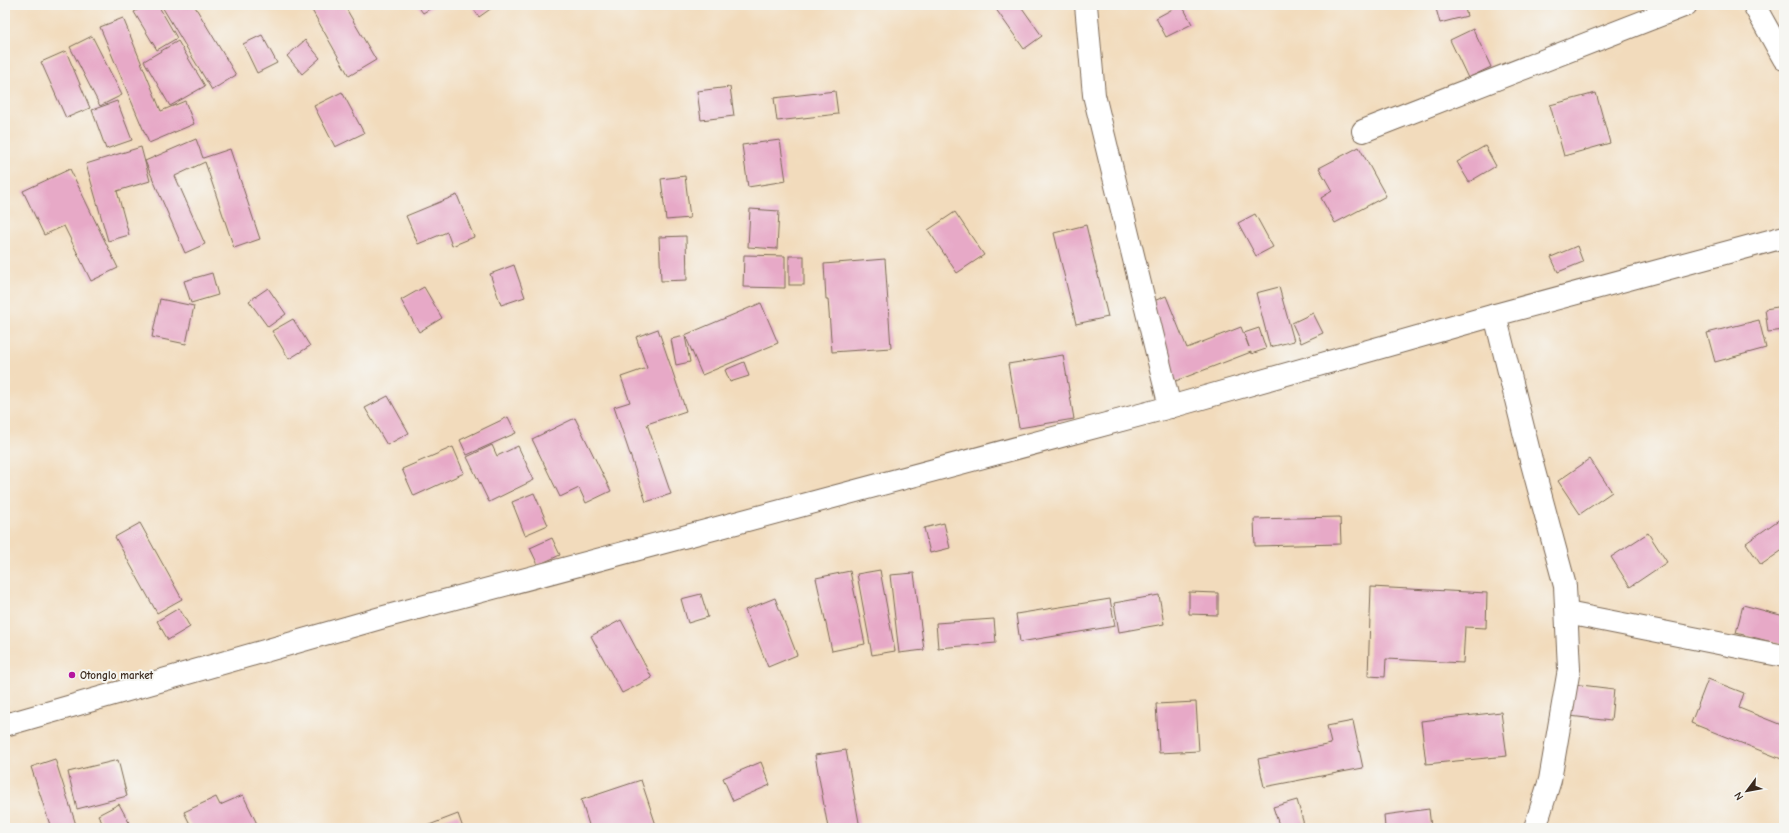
<svg xmlns="http://www.w3.org/2000/svg" width="1789" height="833" font-family="'Comic Neue',sans-serif">
<style>
.building{fill:#e7a9c7}
.lines{fill:none;stroke-linecap:round;stroke-linejoin:round}
.minor-casing{stroke:#7b6855;stroke-width:24}
.minor{stroke:#fff;stroke-width:22}
.poi-dot{fill:#b5179e;stroke:#f6f6f2;stroke-width:1.5}
.labels{text-anchor:middle;dominant-baseline:central;stroke-width:4;stroke-linejoin:round;paint-order:stroke}
.poi-label{font-size:11px;font-weight:bold;fill:#3b2a1e;stroke:#f6f6f2;text-anchor:start}
</style>
<rect width="100%" height="100%" fill="#f6f6f2"/>
<filter id="ink" filterUnits="userSpaceOnUse"><feTurbulence type="fractalNoise" baseFrequency=".025" numOctaves="2"/><feDisplacementMap in="SourceGraphic" scale="8" xChannelSelector="R" yChannelSelector="G"/><feConvolveMatrix kernelMatrix="1 2 1 2 8 2 1 2 1" color-interpolation-filters="sRGB"/></filter>
<filter id="wash" filterUnits="userSpaceOnUse"><feTurbulence type="fractalNoise" baseFrequency=".012" numOctaves="4" result="noise"/><feDisplacementMap in="SourceGraphic" scale="16" xChannelSelector="R" yChannelSelector="G"/><feGaussianBlur stdDeviation="0.9" result="paint"/><feColorMatrix in="noise" values="0 0 0 0 0 0 0 0 0 0 0 0 0 0 0 0 0 1.4 0 .05"/><feComposite in="paint" operator="in"/></filter>
<g filter="url(#wash)">
<rect width="100%" height="100%" fill="#f2dbbc"/>
<g id="blocks">
<!-- building -->
<g class="building">
<path d="M146 5H158L177 38 157 50 134 12Z"/>
<path d="M161 5H194L236 75 212 90Z"/>
<path d="M309 5H344L376 60 349 76Z"/>
<path d="M417 5H436L423 13Z"/>
<path d="M471 5H496L479 17Z"/>
<path d="M993 5H1020L1042 36 1024 49Z"/>
<path d="M1180 5H1182L1192 24 1166 37 1156 18Z"/>
<path d="M1435 5H1464L1467 16 1440 23Z"/>
<path d="M123 18 161 111 185 101 194 124 149 143 100 27Z"/>
<path d="M1473 29 1491 67 1468 78 1450 40Z"/>
<path d="M262 35 277 63 257 73 243 44Z"/>
<path d="M92 36 122 95 100 106 70 47Z"/>
<path d="M305 40 320 58 302 74 287 56Z"/>
<path d="M178 41 205 86 170 106 144 61Z"/>
<path d="M66 51 90 108 66 118 41 62Z"/>
<path d="M730 87 734 116 701 120 697 91Z"/>
<path d="M835 91 838 114 777 121 774 98Z"/>
<path d="M342 92 364 133 335 147 314 106Z"/>
<path d="M1596 93 1610 143 1564 156 1550 105Z"/>
<path d="M117 101 132 140 106 149 92 110Z"/>
<path d="M196 139 203 158 230 149 260 239 234 248 205 162 175 176 205 244 185 253 145 161Z"/>
<path d="M780 140 786 181 748 187 742 145Z"/>
<path d="M1485 146 1496 166 1469 182 1457 162Z"/>
<path d="M141 147 150 181 117 191 129 235 108 241 86 164Z"/>
<path d="M1359 147 1386 196 1335 223 1321 198 1332 191 1319 168Z"/>
<path d="M70 169 118 268 91 281 64 226 44 235 23 191Z"/>
<path d="M685 176 690 218 666 220 661 179Z"/>
<path d="M457 195 474 237 452 246 447 232 418 244 406 216Z"/>
<path d="M750 209 779 211 777 249 748 247Z"/>
<path d="M955 212 984 255 957 273 928 230Z"/>
<path d="M1255 214 1273 247 1256 256 1238 223Z"/>
<path d="M1086 225 1108 317 1076 324 1054 233Z"/>
<path d="M686 236 687 280 661 281 659 237Z"/>
<path d="M1577 246 1583 262 1558 272 1551 257Z"/>
<path d="M744 255 785 256V288L743 287Z"/>
<rect x="789" y="256" width="15" height="29"/>
<path d="M885 259 891 348 832 352 828 299H826L824 264Z"/>
<path d="M514 265 525 297 501 305 490 274Z"/>
<path d="M212 273 218 295 191 303 184 281Z"/>
<path d="M424 287 442 318 419 332 401 300Z"/>
<path d="M1279 287 1294 341 1270 347 1256 293Z"/>
<path d="M268 288 286 314 268 327 249 301Z"/>
<path d="M1166 296 1187 348 1241 327 1249 347 1244 333 1259 328 1266 349 1251 354V352L1173 382 1149 303Z"/>
<path d="M160 299 194 306 186 344 152 337Z"/>
<path d="M761 303 778 343 702 375 685 335Z"/>
<path d="M1784 306V330L1768 332 1765 309Z"/>
<path d="M1313 313 1323 333 1301 343 1292 323Z"/>
<path d="M293 319 310 346 289 359 272 331Z"/>
<path d="M1759 320 1766 348 1715 362 1707 333Z"/>
<path d="M658 329 686 411 647 424 671 494 646 502 614 407 630 402 621 377 647 368 636 337Z"/>
<path d="M685 336 690 362 676 365 671 339Z"/>
<path d="M1063 355 1074 419 1019 428 1008 364Z"/>
<path d="M744 362 749 376 730 382 725 370Z"/>
<path d="M388 396 409 433 387 445 365 408Z"/>
<path d="M508 417 516 433 467 455 460 440Z"/>
<path d="M575 418 611 491 586 503 579 488 560 497 532 439Z"/>
<path d="M492 445 497 456 518 446 534 480 489 502 467 457Z"/>
<path d="M453 447 464 473 414 496 402 469Z"/>
<path d="M1590 459 1612 492 1580 514 1558 481Z"/>
<path d="M534 493 548 525 525 535 512 502Z"/>
<path d="M1340 517 1341 544 1255 546 1254 519Z"/>
<path d="M1780 519 1784 524V549L1761 565 1746 543Z"/>
<path d="M140 523 182 599 157 613 115 537Z"/>
<path d="M944 523 950 548 930 553 924 528Z"/>
<path d="M1648 533 1667 562 1630 587 1611 557Z"/>
<path d="M552 538 560 555 538 565 530 548Z"/>
<path d="M880 570 895 651 872 655 857 574Z"/>
<path d="M850 571 865 644 832 651 816 578Z"/>
<path d="M914 573 924 650 899 653 890 575Z"/>
<path d="M1371 587 1487 593 1486 628 1465 627 1463 663 1386 659 1385 677 1368 676Z"/>
<path d="M1189 592 1218 593V615L1189 614Z"/>
<path d="M701 594 708 617 688 623 681 599Z"/>
<path d="M1159 595 1164 624 1119 632 1114 603Z"/>
<path d="M775 598 797 655 768 667 745 610Z"/>
<path d="M1110 599 1115 626 1020 642 1016 614Z"/>
<path d="M1743 605 1784 616V645L1736 633Z"/>
<path d="M179 608 190 627 168 640 157 621Z"/>
<path d="M994 619 996 643 938 648 936 623Z"/>
<path d="M621 620 652 678 622 693 591 636Z"/>
<path d="M1708 679 1744 693 1739 708 1784 726V760L1691 723Z"/>
<path d="M1573 684 1614 689 1611 721 1570 716Z"/>
<path d="M1196 702 1199 751 1159 753 1156 704Z"/>
<path d="M1501 712 1507 756 1426 764 1421 721Z"/>
<path d="M1353 721 1363 768 1264 787 1258 759 1331 744 1327 726Z"/>
<path d="M846 750 860 828H828L815 755Z"/>
<path d="M55 759 77 828H51L31 767Z"/>
<path d="M118 760 127 796 77 809 68 772Z"/>
<path d="M761 762 770 785 733 801 723 778Z"/>
<path d="M641 780 657 828H590L581 800Z"/>
<path d="M243 795 259 828H192L184 812 216 797 220 805Z"/>
<path d="M1297 800 1305 828H1280L1273 807Z"/>
<path d="M119 804 132 828H105L98 815Z"/>
<path d="M1429 809 1431 828H1385L1384 815Z"/>
<path d="M458 814 463 828H425L424 827Z"/>
</g>
</g>
</g>
<g filter="url(#ink)">
<use href="#blocks" fill-opacity="0" stroke="#7b6855" stroke-width="1"/>
<g class="lines">
<!-- minor casing -->
<g class="minor-casing">
<g id="minor">
<path d="M1086 5 1094 95 1170 407"/>
<path d="M1754 5 1784 59"/>
<path d="M1363 131 1686 5"/>
<path d="M1495 315 1531 460 1565 586 1569 669 1550 780 1535 828"/>
<path d="M1567 613 1784 656"/>
<path d="M5 725 384 617 1170 407 1495 315 1784 237"/>
</g>
</g>
<!-- minor -->
<use href="#minor" class="minor"/>
</g>
</g>
<!-- markers -->
<circle class="poi-dot" cx="72" cy="675" r="4"/>
<g class="labels">
<!-- poi labels -->
<g class="poi-label">
<text x="80" y="675">Otonglo market</text>
</g>
</g>
<!-- margin -->
<rect width="1789" height="833" fill="none" stroke="#f6f6f2" stroke-width="20"/>
<!-- north arrow -->
<g transform="translate(1747 791) rotate(238)" stroke="#f6f6f2" stroke-width="3" paint-order="stroke">
<path d="M0-3L7 15L0 10L-7 15Z" fill="#3b2a1e"/>
<text y="-6" font-size="11" font-weight="bold" text-anchor="middle" fill="#3b2a1e">N</text>
</g>
</svg>
